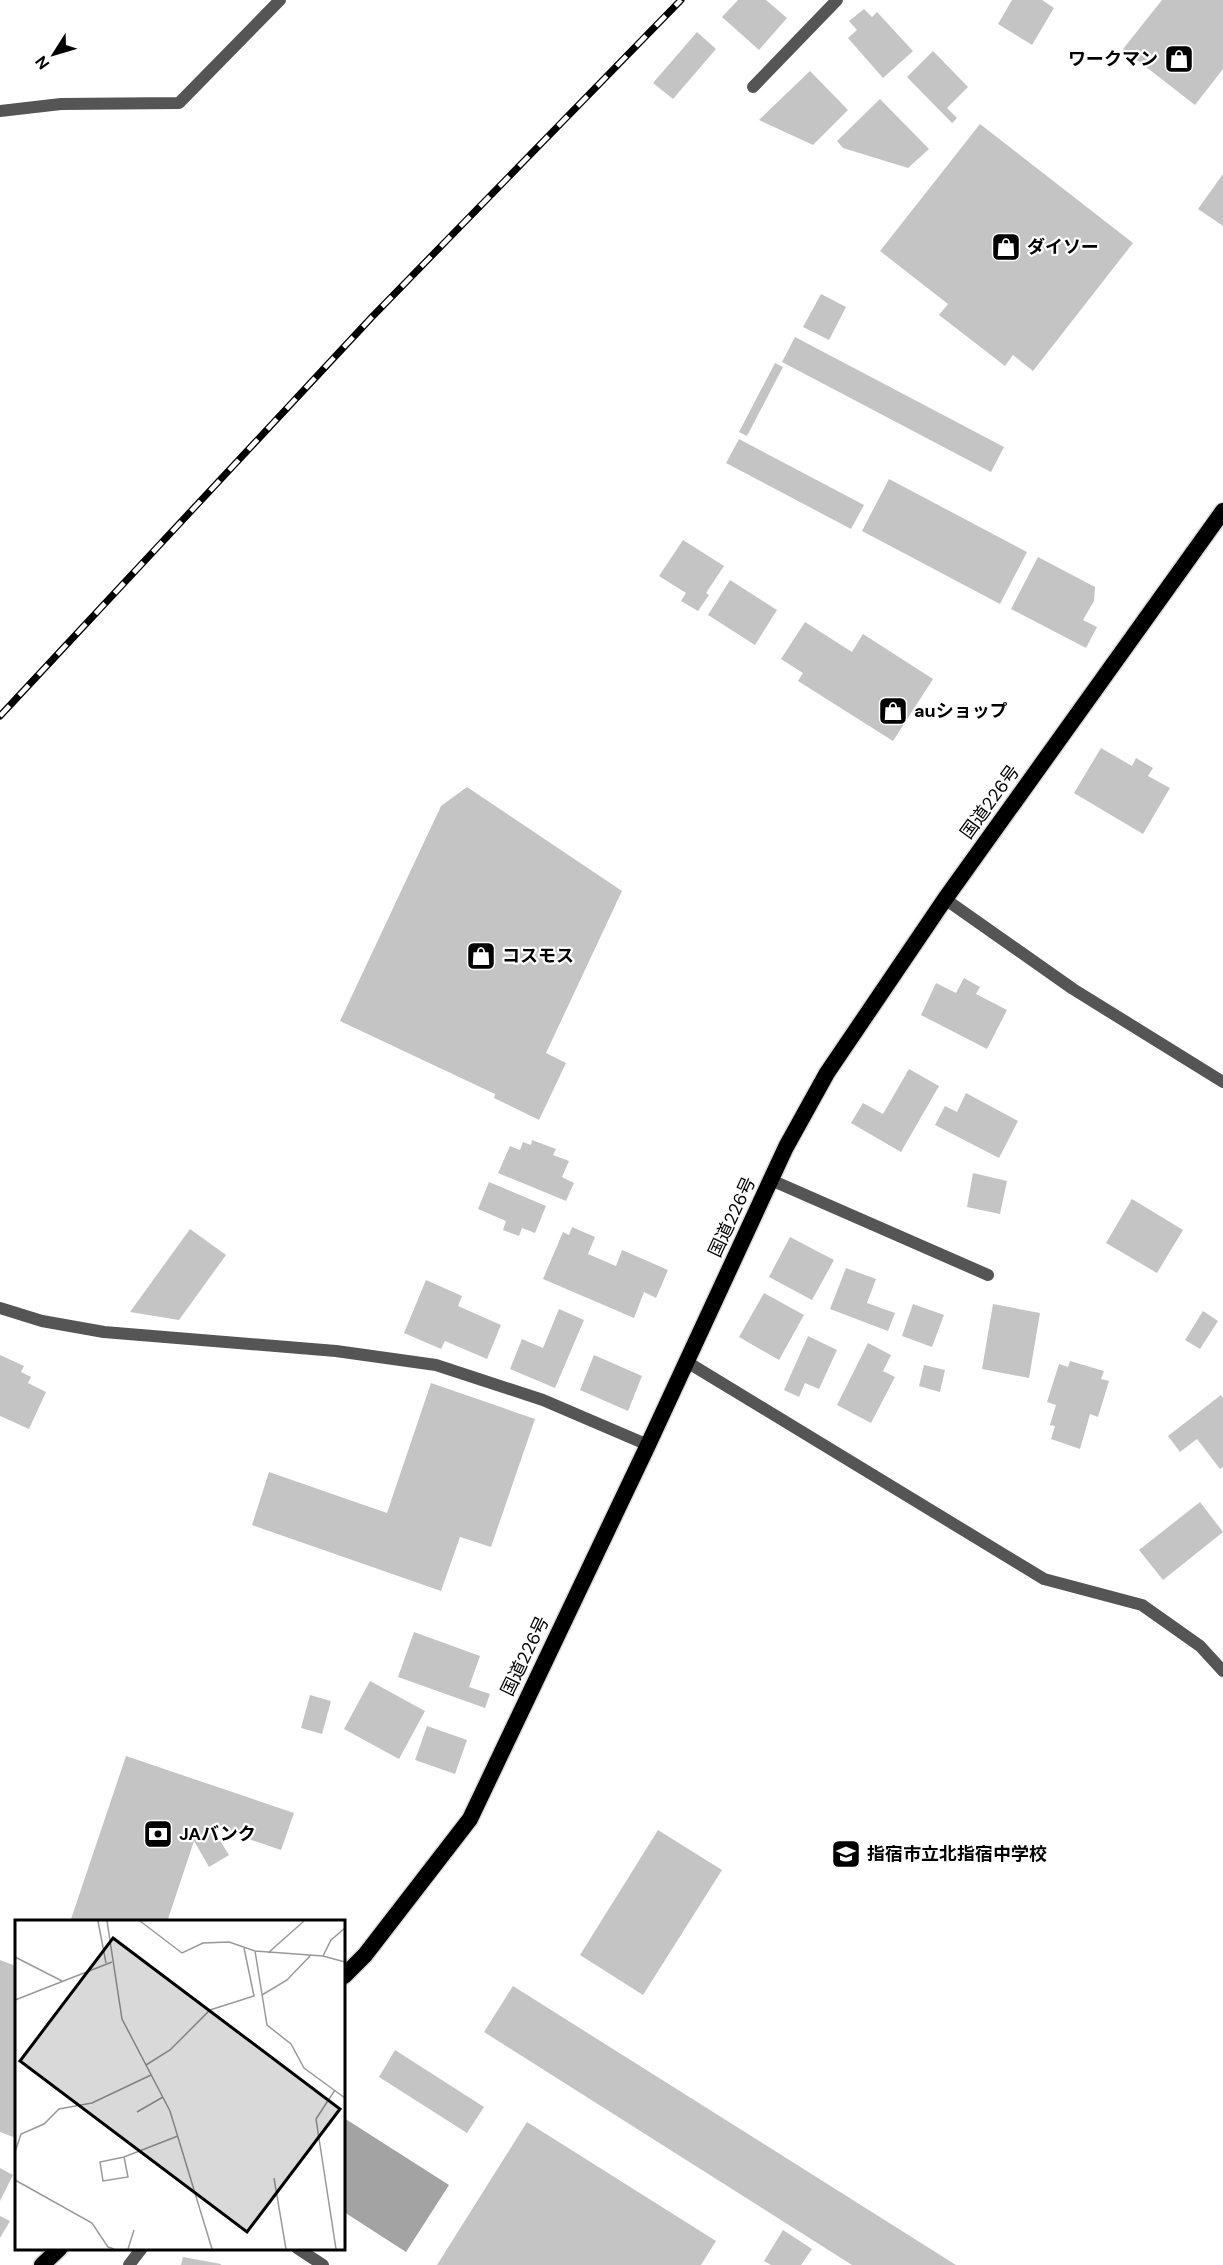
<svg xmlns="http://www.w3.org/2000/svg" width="1223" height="2265" font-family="'DM Sans','Noto Sans JP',sans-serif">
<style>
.water{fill:#a3a3a3}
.building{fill:#c4c4c4}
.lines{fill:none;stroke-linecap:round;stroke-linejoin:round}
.trunk-casing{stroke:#dbdbdb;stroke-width:19}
.minor{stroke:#555;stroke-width:12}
.trunk{stroke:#000;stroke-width:16}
.rail-casing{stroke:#000;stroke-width:7}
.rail{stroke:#fff;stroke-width:4.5;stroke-dasharray:14;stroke-linecap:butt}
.labels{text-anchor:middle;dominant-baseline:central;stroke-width:4.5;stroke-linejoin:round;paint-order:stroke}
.poi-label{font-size:18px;font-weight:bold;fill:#000;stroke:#fff;text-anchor:start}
.street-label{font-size:18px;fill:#000;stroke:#fff}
.inset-road{fill:none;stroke:#999;stroke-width:1.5}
.view{fill:#000;fill-opacity:0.15;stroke:#000;stroke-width:3}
.inset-edge{fill:none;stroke:#000;stroke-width:3}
</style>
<rect width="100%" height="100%" fill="#fff"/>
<!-- water -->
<path class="water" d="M344 2118 449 2185 406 2252 344 2212Z"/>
<!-- building -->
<g class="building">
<path d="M738 0H766L787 18 759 50 722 17Z"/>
<path d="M1012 0H1042L1054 8 1032 45 998 24Z"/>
<path d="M1162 0H1223V69L1195 105 1123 49Z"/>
<path d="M864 9 872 17 877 12 913 51 883 78 848 38 857 30 849 21Z"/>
<path d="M697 32 716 49 673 99 653 83Z"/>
<path d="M933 51 968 87 947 108 957 118 952 123 907 77Z"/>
<path d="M810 71 848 110 813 145 759 120Z"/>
<path d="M880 99 929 149 908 168 843 148 837 141Z"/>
<path d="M980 124 1133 243 1033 371 1013 355 1005 366 939 315 948 304 880 251Z"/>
<path d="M1223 174V226L1198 209Z"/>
<path d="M821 294 846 307 829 340 803 327Z"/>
<path d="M795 337 1004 447 991 472 782 362Z"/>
<path d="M775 363 783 367 747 436 739 432Z"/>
<path d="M739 439 864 505 851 529 726 463Z"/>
<path d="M889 479 1027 552 1000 604 862 531Z"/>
<path d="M683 540 724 566 706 593 709 595 698 611 681 601 686 593 659 576Z"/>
<path d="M1038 557 1095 587 1094 601 1083 620 1097 627 1086 648 1011 609Z"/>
<path d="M730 580 777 610 755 645 708 615Z"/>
<path d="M805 622 852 652 863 634 933 679 893 741 798 681 803 673 781 659Z"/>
<path d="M1101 748 1132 766 1136 758 1153 768 1148 776 1170 788 1143 834 1074 793Z"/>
<path d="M467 787 622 891 546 1053 566 1063 539 1120 494 1098 495 1094 340 1021 441 806Z"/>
<path d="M964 978 980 987 976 994 1007 1010 987 1049 921 1015 936 983 956 993Z"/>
<path d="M909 1069 939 1086 901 1152 851 1123 863 1103 883 1114Z"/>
<path d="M966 1093 1018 1121 999 1158 935 1125 945 1106 957 1112Z"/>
<path d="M532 1140 556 1149 553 1155 569 1161 562 1177 574 1183 566 1201 498 1173 510 1146 520 1150 523 1142 531 1145Z"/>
<path d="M973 1173 1007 1181 1000 1214 967 1207Z"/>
<path d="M489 1182 546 1206 535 1233 522 1228 519 1236 503 1230 506 1221 478 1209Z"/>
<path d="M1132 1199 1183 1230 1157 1273 1106 1243Z"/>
<path d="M572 1227 595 1237 588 1254 616 1266 622 1250 668 1270 656 1298 644 1292 634 1318 543 1279 563 1232 569 1235Z"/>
<path d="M190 1229 226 1255 179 1320 130 1312Z"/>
<path d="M790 1237 834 1260 812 1300 769 1277Z"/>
<path d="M846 1268 876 1279 867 1303 895 1313 888 1331 830 1309Z"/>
<path d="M426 1280 462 1296 458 1306 501 1325 487 1359 445 1341 441 1349 404 1333Z"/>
<path d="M764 1293 804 1315 779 1360 739 1337Z"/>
<path d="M913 1304 944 1315 932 1347 902 1336Z"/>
<path d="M993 1304 1040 1313 1029 1378 982 1369Z"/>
<path d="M559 1309 584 1320 555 1388 510 1369 522 1339 543 1348Z"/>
<path d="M1203 1311 1218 1321 1200 1349 1185 1340Z"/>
<path d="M808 1336 837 1350 819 1389 805 1383 799 1397 784 1390Z"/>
<path d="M868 1343 891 1355 883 1371 895 1377 871 1423 837 1405Z"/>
<path d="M0 1355 24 1366 21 1372 31 1377 28 1383 46 1392 29 1429 0 1416Z"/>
<path d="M594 1355 642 1376 628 1411 580 1390Z"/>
<path d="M1070 1361 1104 1371 1101 1379 1109 1381 1098 1417 1090 1414 1080 1449 1051 1439 1055 1426 1050 1425 1056 1405 1047 1402 1059 1364 1068 1367Z"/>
<path d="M924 1365 945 1370 940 1392 919 1386Z"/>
<path d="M431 1383 535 1419 491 1547 460 1537 441 1591 252 1525 269 1472 387 1513Z"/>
<path d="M1221 1395 1223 1398V1467L1220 1469 1197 1439 1180 1452 1168 1436Z"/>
<path d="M1200 1502 1223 1532 1163 1580 1139 1550Z"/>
<path d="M414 1632 480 1656 469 1687 490 1694 485 1708 398 1677Z"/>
<path d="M370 1681 425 1711 399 1759 344 1729Z"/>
<path d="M310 1695 331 1701 322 1734 301 1728Z"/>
<path d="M427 1726 467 1740 455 1774 415 1760Z"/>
<path d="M126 1756 294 1813 281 1850 211 1826 229 1855 209 1867 194 1841 167 1922H70Z"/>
<path d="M658 1830 722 1870 643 1995 580 1955Z"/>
<path d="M0 1960 16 1966V2138L0 2132Z"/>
<path d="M513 1986 956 2265H852L484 2032Z"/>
<path d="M395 2050 484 2107 467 2133 379 2077Z"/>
<path d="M527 2122 716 2241 701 2265H437Z"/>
<path d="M0 2168 13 2175 0 2201Z"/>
<path d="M0 2216 10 2221 0 2238Z"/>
<path d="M783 2230 812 2249 801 2265H771L764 2261Z"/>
<path d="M183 2257 221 2264V2265H181Z"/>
</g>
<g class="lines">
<!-- trunk casing -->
<g class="trunk-casing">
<g id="trunk">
<path d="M344 1976 365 1955 470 1819 648 1445 786 1147 827 1073 945 899 1223 511"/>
<path d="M42 2265 60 2248"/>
</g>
</g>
<!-- minor -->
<g class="minor">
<path d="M753 87 837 0"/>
<path d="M0 111 61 104 179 103 280 0"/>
<path d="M945 899 1073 989 1223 1082"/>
<path d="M771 1180 988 1275"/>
<path d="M0 1308 42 1321 104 1332 336 1351 436 1365 543 1400 648 1445"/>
<path d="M687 1362 1044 1579 1142 1605 1200 1646 1223 1671"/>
<path d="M297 2248 323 2265"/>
<path d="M129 2265 142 2248"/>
</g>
<!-- trunk -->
<use href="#trunk" class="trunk"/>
<!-- rail casing -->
<g class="rail-casing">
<path id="rail" d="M0 716 371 318 681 0"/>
</g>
<!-- rail -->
<use href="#rail" class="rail"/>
</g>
<!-- icons -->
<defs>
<g id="shop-square" transform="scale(1.5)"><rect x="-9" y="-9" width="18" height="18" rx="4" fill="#000" stroke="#fff"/><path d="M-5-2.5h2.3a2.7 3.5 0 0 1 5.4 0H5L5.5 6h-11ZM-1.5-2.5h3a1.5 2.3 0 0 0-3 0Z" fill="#fff"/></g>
<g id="bank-square" transform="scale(1.5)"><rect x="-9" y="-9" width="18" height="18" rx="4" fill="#000" stroke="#fff"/><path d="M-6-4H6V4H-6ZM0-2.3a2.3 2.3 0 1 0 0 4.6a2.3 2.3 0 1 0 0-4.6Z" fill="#fff"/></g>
<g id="school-square" transform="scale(1.5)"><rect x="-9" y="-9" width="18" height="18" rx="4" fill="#000" stroke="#fff"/><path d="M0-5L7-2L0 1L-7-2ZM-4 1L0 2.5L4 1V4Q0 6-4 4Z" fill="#fff"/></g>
</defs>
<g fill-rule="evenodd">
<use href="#shop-square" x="1179" y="59"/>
<use href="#shop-square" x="1006" y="247"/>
<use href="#shop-square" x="893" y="711"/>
<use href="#shop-square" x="481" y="956"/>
<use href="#bank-square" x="158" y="1834"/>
<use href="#school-square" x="846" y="1854"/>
</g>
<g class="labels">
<!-- poi labels -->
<g class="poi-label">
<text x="1158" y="59" text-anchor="end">ワークマン</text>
<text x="1027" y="247">ダイソー</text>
<text x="914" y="711">auショップ</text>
<text x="502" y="956">コスモス</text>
<text x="179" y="1834">JAバンク</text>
<text x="867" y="1854">指宿市立北指宿中学校</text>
</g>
<!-- street labels -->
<g class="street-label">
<text transform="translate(990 802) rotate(-54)">国道226号</text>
<text transform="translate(732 1217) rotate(-65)">国道226号</text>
<text transform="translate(525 1656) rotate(-64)">国道226号</text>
</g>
</g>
<!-- overview -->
<g transform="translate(15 1920)">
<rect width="330" height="330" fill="#fff"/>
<path class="inset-road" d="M83 1 91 43M92 1 107 99 155 191 197 329M125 1 167 33 188 23 214 22 240 31 308 36 330 42M240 31 252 105 276 124 289 148 330 178M253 33 289 1M308 36 316 20 330 8M0 37 47 61M247 75 272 60 295 36M0 80 97 42M131 145 155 130 195 90 239 76 229 28M320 170 301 199 321 329M122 192 148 177M0 232 6 214 29 204 44 189 77 183 136 155M109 237 113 257 88 261 85 242 109 237 163 216M259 258 271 329M0 260 77 303 93 327 99 329M113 329 119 310"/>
<path class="view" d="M98 18 325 189 232 312 5 141Z"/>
<rect width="330" height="330" class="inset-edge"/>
</g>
<!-- north arrow -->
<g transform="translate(54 54) rotate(233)" stroke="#ffffff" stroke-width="4.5" paint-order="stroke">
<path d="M0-4.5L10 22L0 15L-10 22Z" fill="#000000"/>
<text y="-9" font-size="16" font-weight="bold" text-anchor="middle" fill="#000000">N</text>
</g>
</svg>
